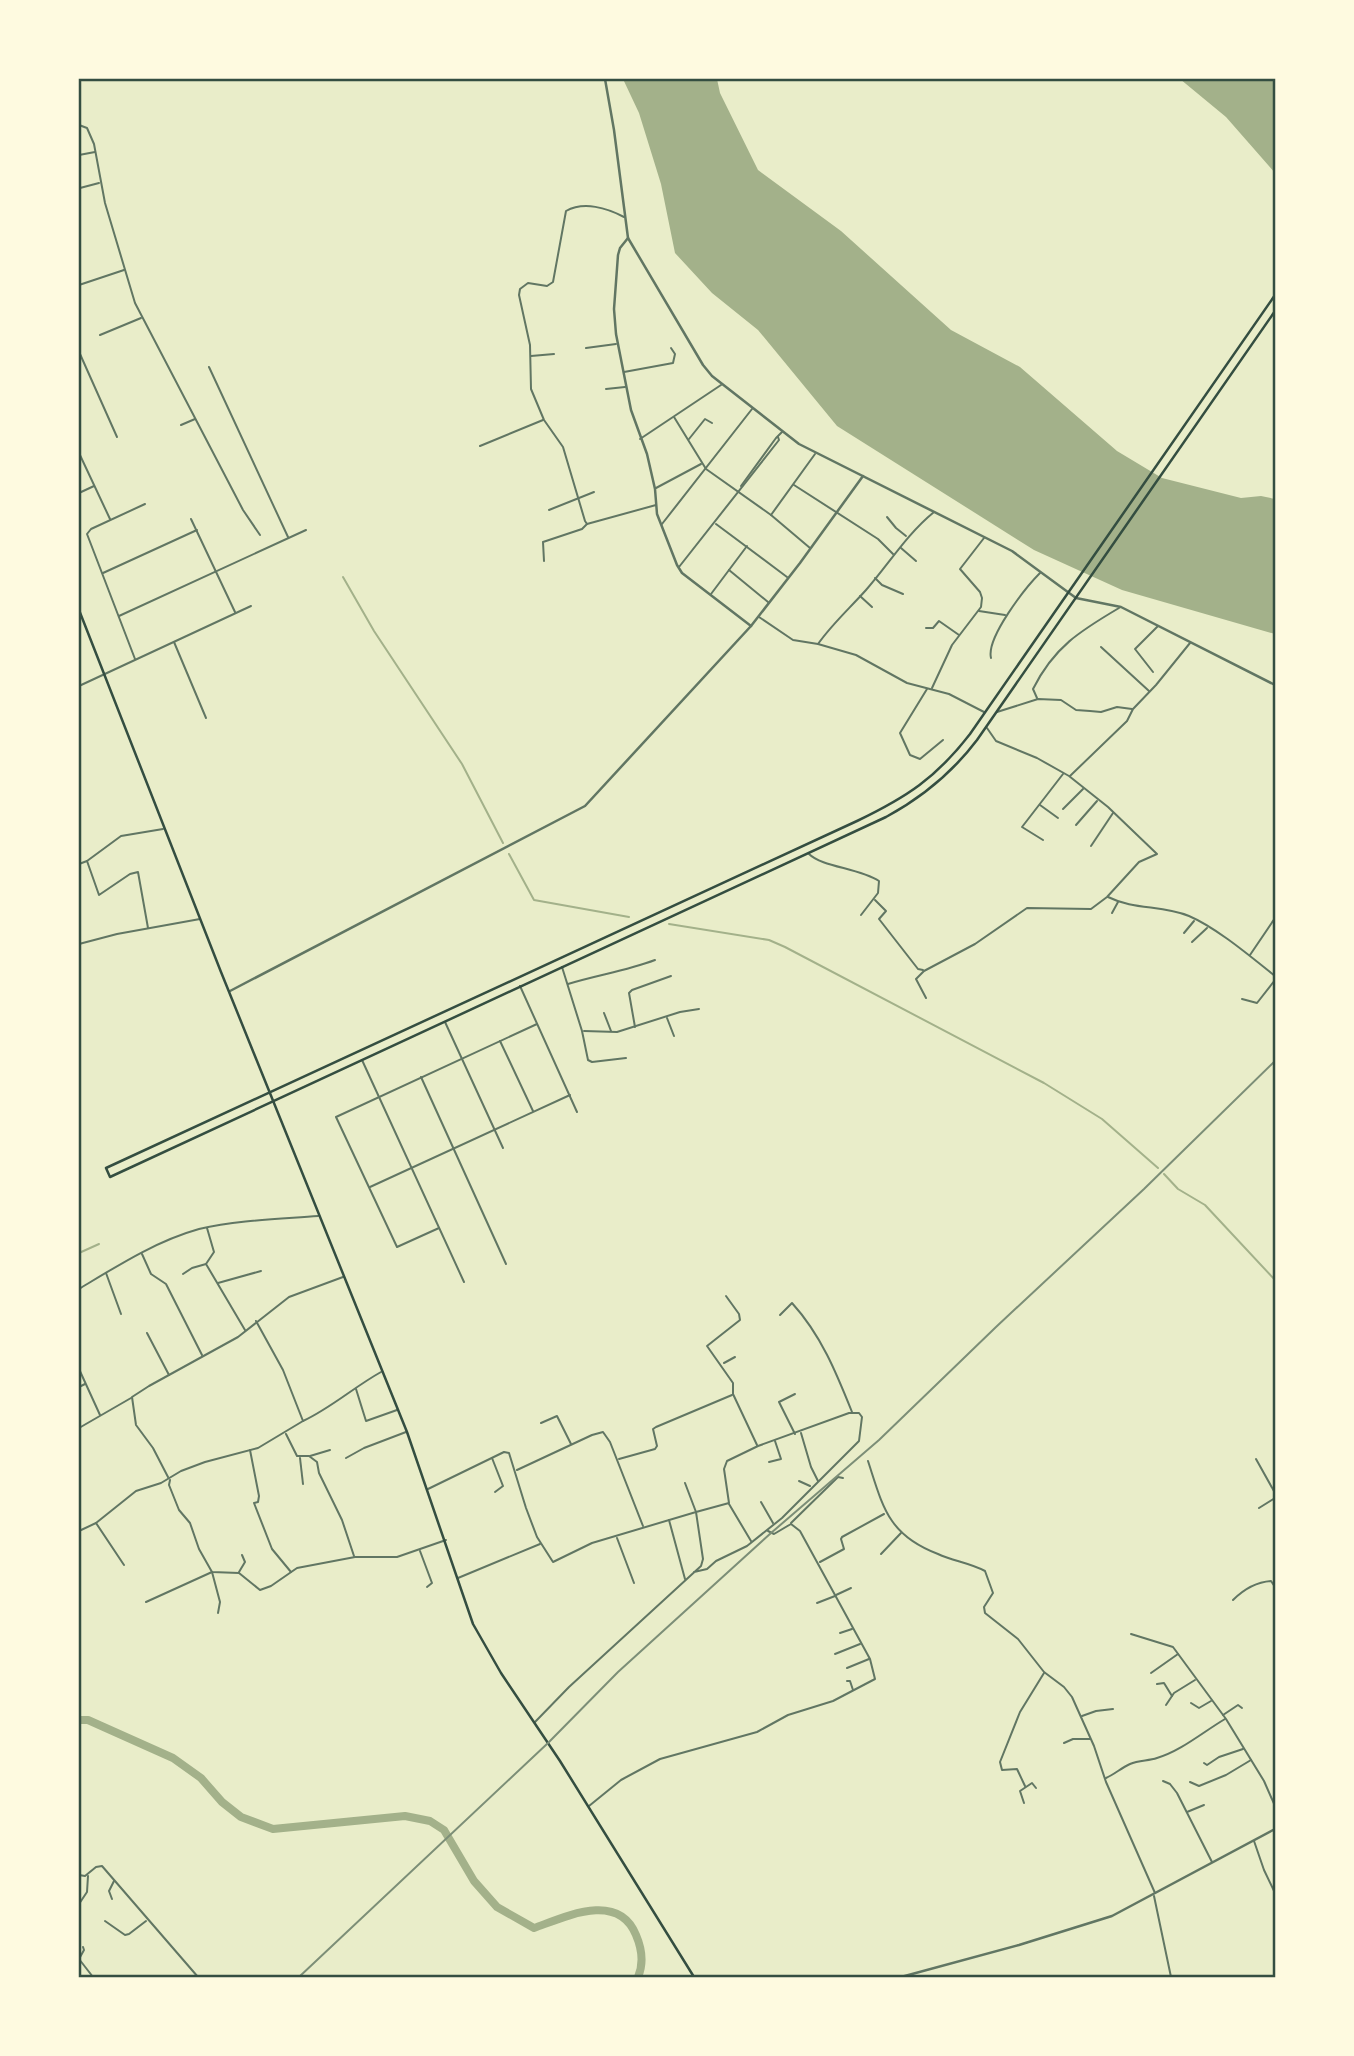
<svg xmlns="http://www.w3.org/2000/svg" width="1354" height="2056" font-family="Georgia,serif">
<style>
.water{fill:#a3b18a}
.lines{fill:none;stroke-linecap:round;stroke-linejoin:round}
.stream{stroke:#a3b18a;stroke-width:2}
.river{stroke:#a3b18a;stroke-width:8}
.minor{stroke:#617663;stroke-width:2}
.tertiary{stroke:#617663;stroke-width:2.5}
.secondary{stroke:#344e41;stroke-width:2.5}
.primary{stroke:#344e41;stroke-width:2.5}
.rail{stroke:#7c8e77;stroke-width:2}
.neatline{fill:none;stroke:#344e41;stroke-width:2.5}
</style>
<rect width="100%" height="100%" fill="#e9edc9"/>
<!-- water -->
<g class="water">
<path d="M623 79H717L720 93 758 170 841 231 951 330 1020 367 1117 451 1162 478 1241 498 1261 496 1275 499V634L1122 590 1034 550 837 426 758 330 712 293 675 253 661 184 639 113Z"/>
<path d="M1180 79H1275V173L1226 117Z"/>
</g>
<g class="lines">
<!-- stream -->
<g class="stream">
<path d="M343 577 374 631 462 764 503 843"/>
<path d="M509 854 534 900 629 917"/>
<path d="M669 924 769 940 785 947 1044 1083 1102 1119 1158 1168"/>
<path d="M1164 1174 1178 1189 1205 1205 1275 1280"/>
<path d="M79 1253 99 1244"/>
</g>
<!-- river -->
<path class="river" d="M79 1720H88L173 1758 201 1778 222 1802 241 1817 273 1829 405 1816 430 1821 444 1830 474 1881 497 1907 534 1928C565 1917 618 1891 636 1935 642 1949 644 1963 638 1977"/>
<!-- minor -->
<g class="minor">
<path d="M79 125 87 128 94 144 105 203 135 303 243 510 260 535"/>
<path d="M79 155 95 152"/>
<path d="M80 188 99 183"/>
<path d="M624 217C607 208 584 201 566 211L553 282 547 286 528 283 520 289 519 295 530 345 531 389 544 420 563 447 585 521 587 524 656 505"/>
<path d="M79 285 124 270"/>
<path d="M100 335 141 318"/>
<path d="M586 348 616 344"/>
<path d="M80 354 117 437"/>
<path d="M531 356 554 354"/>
<path d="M209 367 288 537"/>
<path d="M624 372 673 363 675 354 671 348"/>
<path d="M606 389 625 387"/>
<path d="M674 417 706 469 771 515 810 548"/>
<path d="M181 425 195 419"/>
<path d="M640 439 721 385"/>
<path d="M689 439 705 419 712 423"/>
<path d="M480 446 543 420"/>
<path d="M79 453 110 519"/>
<path d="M794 485 878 539 893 554"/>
<path d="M741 486 776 438 782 432"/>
<path d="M656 488 701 464"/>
<path d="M79 493 94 486"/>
<path d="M549 510 594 492"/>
<path d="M771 515 815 454"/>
<path d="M887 517 896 528 906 536"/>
<path d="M191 519 235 612"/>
<path d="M662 524 752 409"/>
<path d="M716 524 787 577"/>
<path d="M901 548 916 561"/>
<path d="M544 561 543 542 582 529 587 524"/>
<path d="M679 567 779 440 778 437"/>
<path d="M729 570 768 602"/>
<path d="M103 573 197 530"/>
<path d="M875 578 882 585 903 594"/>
<path d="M711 594 747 546"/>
<path d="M860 596 872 607"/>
<path d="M979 611 1005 615"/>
<path d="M119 616 306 530"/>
<path d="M759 617 793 640 818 644 856 655 907 683 949 694 984 712"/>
<path d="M926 628H933L939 621 959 635"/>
<path d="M174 642 206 718"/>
<path d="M818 644C832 624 849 609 866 590 889 564 906 535 934 512"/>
<path d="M1101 647 1149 691"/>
<path d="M991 658C986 638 1025 588 1040 573"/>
<path d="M135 659 87 534 91 529 145 504"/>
<path d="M1153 672 1135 649 1158 626"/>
<path d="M79 686 251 606"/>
<path d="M932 688 952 645 981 607 982 598 980 592 960 569 984 538"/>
<path d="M927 689 900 733 910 755 920 759 943 740"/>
<path d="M1037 698 1033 689C1054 647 1080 631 1119 608"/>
<path d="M997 712 1038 699 1061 700 1076 710 1090 711 1101 712 1117 707 1132 709"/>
<path d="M1070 776 1127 721 1133 709 1156 685 1190 643"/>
<path d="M1040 805 1058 818"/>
<path d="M1063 809 1083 789"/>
<path d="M1076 825 1097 801"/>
<path d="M1043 840 1022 827 1063 774"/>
<path d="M1091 846 1113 813"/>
<path d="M809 854C822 867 859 868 879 881L878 893 861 915"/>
<path d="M87 861 99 895 130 874 138 872 148 928"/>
<path d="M79 864 87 861 121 836 163 829"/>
<path d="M1108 897C1134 910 1162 905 1189 916 1217 928 1251 957 1275 976"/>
<path d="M875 900 886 911 879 919 918 969 923 970"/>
<path d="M1112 913 1118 902"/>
<path d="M1184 933 1194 921"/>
<path d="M1192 942 1207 928"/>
<path d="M79 944 117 934 200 919"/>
<path d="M1250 955 1275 918"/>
<path d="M562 967 582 1031 588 1060 592 1062 626 1058"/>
<path d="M568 984C597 975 626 971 655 960"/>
<path d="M520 986 577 1112"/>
<path d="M926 998 916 979 924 971 975 944 1027 908 1091 909 1107 897 1139 862 1157 854 1108 807 1069 776 1037 758 996 741 987 728"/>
<path d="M1242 999 1257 1003 1275 980"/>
<path d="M604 1013 611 1031"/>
<path d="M667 1018 674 1036"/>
<path d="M445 1022 503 1148"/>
<path d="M635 1027 629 993 632 990 671 976"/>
<path d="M584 1031 617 1032 680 1012 699 1009"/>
<path d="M500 1041 533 1111"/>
<path d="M362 1060 464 1282"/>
<path d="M421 1077 506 1264"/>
<path d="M370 1187 570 1095"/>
<path d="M207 1228 214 1252 206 1264 245 1330"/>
<path d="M439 1228 397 1247 336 1117 537 1024"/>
<path d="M142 1254 151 1274 166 1284 202 1355"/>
<path d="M106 1273 121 1314"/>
<path d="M183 1274 192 1268 206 1264"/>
<path d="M218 1283 261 1271"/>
<path d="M79 1289C117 1266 156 1241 199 1229 237 1220 279 1219 318 1216"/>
<path d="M726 1296 739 1314 740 1320 707 1346 733 1383V1394L757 1445"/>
<path d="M780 1315 792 1303C821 1335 836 1372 852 1412"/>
<path d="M147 1333 169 1375"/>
<path d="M724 1363 735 1357"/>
<path d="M79 1369 100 1415"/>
<path d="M79 1387 85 1384"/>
<path d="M356 1389 366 1421 397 1410"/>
<path d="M303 1421C331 1408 354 1387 381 1372"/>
<path d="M541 1423 557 1416 571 1444"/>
<path d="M79 1428 131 1398"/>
<path d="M801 1433 811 1467 818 1481"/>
<path d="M286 1434 297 1456H309L317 1462 319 1473 342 1520 354 1556"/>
<path d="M795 1434 779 1402 795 1394"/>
<path d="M250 1450 259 1496 258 1502 254 1503 272 1549 291 1572"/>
<path d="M310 1456 330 1450"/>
<path d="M300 1458 303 1484"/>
<path d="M346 1458 364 1448 406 1432"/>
<path d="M492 1458 503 1486 495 1492"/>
<path d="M619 1459 655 1449 657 1446 653 1429 656 1427 732 1395"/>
<path d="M1256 1459 1275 1493"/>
<path d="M868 1461C883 1507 888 1535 938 1554 953 1561 970 1563 985 1571L993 1593 984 1607 985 1613 1018 1639 1044 1672 1064 1687 1072 1697 1094 1746 1106 1782 1155 1893"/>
<path d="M769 1462 781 1459 775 1441"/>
<path d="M517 1470 592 1435 603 1432 610 1442 643 1526"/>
<path d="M168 1477 153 1448 136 1425 132 1397 149 1386 238 1337 289 1297 343 1277"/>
<path d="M170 1480 169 1485 179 1510 190 1523 199 1549 212 1572 239 1573 260 1590 271 1586 297 1568 355 1557H397L446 1540"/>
<path d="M799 1481 810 1486"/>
<path d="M428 1489 504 1452 509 1453 526 1508 537 1537 553 1562 592 1543 696 1512 685 1483"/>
<path d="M761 1502 773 1523"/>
<path d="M729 1504 751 1541"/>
<path d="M1259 1508 1275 1498"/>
<path d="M669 1520 685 1579"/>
<path d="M96 1523 124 1565"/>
<path d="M791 1523 838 1477 843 1478"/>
<path d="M79 1531 96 1523 136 1491 161 1483 181 1471 205 1462 258 1448 303 1421 283 1370 256 1321"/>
<path d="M617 1538 634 1583"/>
<path d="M420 1551 432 1583 427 1587"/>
<path d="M881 1554 901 1533"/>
<path d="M820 1562 844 1549 841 1539 842 1537 884 1514"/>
<path d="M239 1572 245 1562 242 1555"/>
<path d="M458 1578 540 1544"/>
<path d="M836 1595 851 1588"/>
<path d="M1233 1600C1243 1590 1257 1582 1271 1581L1275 1587"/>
<path d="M146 1602 212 1572 220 1602 218 1613"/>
<path d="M817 1603 835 1596"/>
<path d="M1274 1603 1275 1601"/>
<path d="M840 1633 852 1629"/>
<path d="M1131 1634 1173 1647 1226 1719 1264 1781 1275 1806"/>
<path d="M835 1654 860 1644"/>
<path d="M847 1668 869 1659"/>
<path d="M1151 1673 1178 1654"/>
<path d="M847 1681H850L853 1690"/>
<path d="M1157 1684 1164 1683 1172 1696"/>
<path d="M1191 1703 1199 1708 1211 1701"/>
<path d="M1166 1705 1174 1693 1195 1680"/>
<path d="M1223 1715 1238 1705 1242 1708"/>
<path d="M1082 1716 1096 1711 1113 1709"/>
<path d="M535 1722 569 1687 701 1566 703 1559 696 1512 729 1503 724 1469 727 1461 758 1446 849 1413H859L862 1417 859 1441 782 1518 747 1546 716 1561 707 1569 694 1572"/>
<path d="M1064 1743 1073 1739H1090"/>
<path d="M1204 1763 1207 1765 1219 1757 1243 1749"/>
<path d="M1106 1778C1115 1774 1121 1768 1130 1764 1139 1760 1148 1761 1157 1758 1181 1751 1203 1732 1225 1719"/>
<path d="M1163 1781 1170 1784 1177 1793 1212 1862"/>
<path d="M1190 1782 1199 1786 1226 1775 1251 1760"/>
<path d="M1025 1786 1017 1769 1002 1770 1000 1762 1020 1712 1044 1673"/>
<path d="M1024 1803 1020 1791 1032 1783 1036 1788"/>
<path d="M589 1806 621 1780 660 1759 757 1732 788 1715 833 1701 875 1679 870 1659 800 1531 791 1524 774 1534 768 1531"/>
<path d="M1187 1812 1204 1805"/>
<path d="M1254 1841 1264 1870 1275 1893"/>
<path d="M79 1875 85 1876 96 1867 102 1866 198 1977"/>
<path d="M1154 1896 1171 1977"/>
<path d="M112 1899 109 1891 114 1881"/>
<path d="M79 1904 87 1892 88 1876"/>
<path d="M105 1921 125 1935 129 1934 146 1921"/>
<path d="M83 1947 84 1950 79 1959 93 1977"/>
</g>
<!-- tertiary -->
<g class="tertiary">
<path d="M605 79 614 130 628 238 703 365 712 376 799 444 1012 551 1076 598 1121 607 1275 685"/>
<path d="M628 238 620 248 618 255 614 309 616 334 631 410 647 454 655 489 657 514 677 565 682 573 751 626"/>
<path d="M230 991 585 806 751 626 800 563 863 476"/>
<path d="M901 1977 1019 1945 1112 1916 1275 1829"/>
</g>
<!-- secondary -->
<path class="secondary" d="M1275 295 970 734C936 778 907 797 857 821L106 1168 110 1177 886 817C923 797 952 773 977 740L1275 311"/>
<!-- primary -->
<path class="primary" d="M79 610 221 972 407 1432 473 1624 501 1673 560 1761 694 1977"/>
<!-- rail -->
<path class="rail" d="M299 1977 548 1743 618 1672 771 1533 879 1440 996 1327 1144 1189 1275 1061"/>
</g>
<!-- border -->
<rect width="1354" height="2056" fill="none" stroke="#fefae0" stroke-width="161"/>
<rect x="80" y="80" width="1194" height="1896" class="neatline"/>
</svg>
